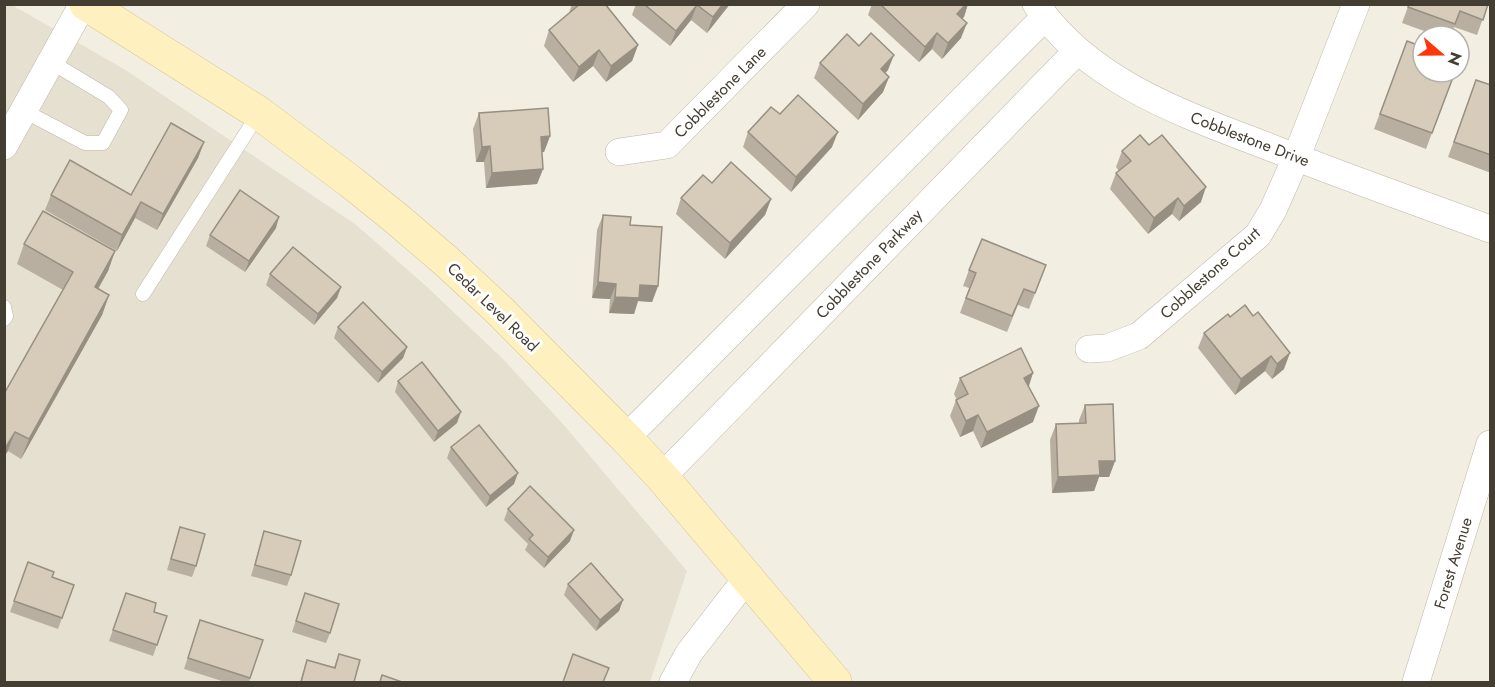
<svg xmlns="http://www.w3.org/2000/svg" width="1495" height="687" font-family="Jost,sans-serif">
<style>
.residential{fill:#e6e0d0}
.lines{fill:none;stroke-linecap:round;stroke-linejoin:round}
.service-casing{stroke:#c1b8a7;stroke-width:15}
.minor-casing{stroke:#c1b8a7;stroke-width:28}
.secondary-casing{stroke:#d8c691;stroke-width:34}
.service{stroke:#fff;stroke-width:14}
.minor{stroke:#fff;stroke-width:27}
.secondary{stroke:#fff1bf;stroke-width:33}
.wall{fill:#b9afa0}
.shaded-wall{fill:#968f82}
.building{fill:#d7ccba;stroke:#968f82;stroke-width:1.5}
.labels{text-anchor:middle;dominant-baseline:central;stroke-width:6;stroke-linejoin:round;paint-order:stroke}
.street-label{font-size:16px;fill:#443d32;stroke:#fff}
</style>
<rect width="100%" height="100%" fill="#f2eee2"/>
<!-- residential -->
<path class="residential" d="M4 5H12L124 69 355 224 425 285 503 359 563 424 687 571 650 682H5Z"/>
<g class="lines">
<!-- service casing -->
<g class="service-casing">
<g id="service">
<path d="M24 111 85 143H103L121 110 109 97 51 62"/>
<path d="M143 294 259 113"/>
<path d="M4 307 6 316 4 319"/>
</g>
</g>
<!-- minor casing -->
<g class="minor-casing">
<g id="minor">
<path d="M1036 4C1091 85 1190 116 1277 150 1348 178 1419 203 1490 229"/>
<path d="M4 146 83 4"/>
<path d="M619 152 667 145 806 4"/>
<path d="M1089 349 1107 348 1139 336 1258 235 1273 210 1296 158 1356 4"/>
<path d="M626 438 1045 17"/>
<path d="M662 477 1077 51"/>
<path d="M673 682 689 653 747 578"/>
<path d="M1416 682 1490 444"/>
</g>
</g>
<!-- secondary casing -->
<g class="secondary-casing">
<path id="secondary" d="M86 4 259 113 351 182 397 219 446 261 499 310 626 438 662 477 835 682"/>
</g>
<!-- service -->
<use href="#service" class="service"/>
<!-- minor -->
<use href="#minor" class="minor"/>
<!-- secondary -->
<use href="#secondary" class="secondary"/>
</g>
<!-- wall -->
<g class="wall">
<path d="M572 4H605L638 45 632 61 606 82 593 66 573 82 544 46 549 30 570 14 569 13Z"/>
<path d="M636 4H730L707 33 691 20 670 46 632 15Z"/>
<path d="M872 4H968L964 17 962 18 961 38 942 59 932 49 919 62 868 15Z"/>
<path d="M1409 4H1488L1477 35 1454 27 1451 36H1438L1402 23Z"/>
<path d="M1407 41 1455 72 1426 149 1374 129Z"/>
<path d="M859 46 888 70 885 73 889 77 883 92 858 120 814 78 820 63Z"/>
<path d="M1476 80 1491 85V173L1448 157Z"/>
<path d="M479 113 550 136 544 152H542L543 169 537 184 486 188 484 162H476L473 129Z"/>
<path d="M780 114 832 147 791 192 743 147 748 132Z"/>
<path d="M204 142 198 158 157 230 135 218 117 251 45 210 51 195H131Z"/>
<path d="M1122 151 1201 202 1179 221 1172 214 1148 234 1110 189 1116 173 1119 171 1116 167Z"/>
<path d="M712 183 771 199 765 215 725 259 676 214 681 198Z"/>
<path d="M603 215 630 225 658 286 652 302 638 301 634 314 609 313 610 299 592 298 597 230Z"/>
<path d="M276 228 245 272 206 246 210 235Z"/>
<path d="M24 244 115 251 108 271 98 288 109 295 102 315 21 459 8 451 63 290 17 264Z"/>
<path d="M1046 265 1029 309 1018 305 1007 332 960 313 969 288 963 286 969 270Z"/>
<path d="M270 274 341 287 337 298 314 325 266 285Z"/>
<path d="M1228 314 1284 369 1272 379 1265 371 1235 395 1198 348 1204 333Z"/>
<path d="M338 327 407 347 403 358 378 383 334 338Z"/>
<path d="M960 378 1029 386 1033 422 981 448 973 431 960 437 950 416 956 400H957L954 394Z"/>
<path d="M398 381 457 423 434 442 395 392Z"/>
<path d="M1085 405 1115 461 1109 477H1099L1094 491 1052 493 1050 440 1056 424H1079V420Z"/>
<path d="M451 447 514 484 486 507 447 458Z"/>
<path d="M508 509 570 541 544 568 525 550 528 544 504 520Z"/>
<path d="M180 527 196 566 192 577 167 570Z"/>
<path d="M264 531 291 575 287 586 251 576Z"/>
<path d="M28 562 52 577 74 585 58 629 10 612Z"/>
<path d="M568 584 623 600 619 611 596 631 564 595Z"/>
<path d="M126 593 154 612 167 616 153 656 109 641Z"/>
<path d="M305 593 330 633 326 643 292 632Z"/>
<path d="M200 620 263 640 249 682H225L184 669Z"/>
<path d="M339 654 354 682H300L307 660 334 667Z"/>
</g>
<!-- shaded-wall -->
<g class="shaded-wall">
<path d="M723 4H730L707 33 713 17Z"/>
<path d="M966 4H968L964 17 951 30 957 14Z"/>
<path d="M697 5 691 20 670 46 676 31Z"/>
<path d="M967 23 961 38 942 59 948 43Z"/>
<path d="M937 33 932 49 919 62 925 47Z"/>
<path d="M638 45 632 61 606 82 611 66Z"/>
<path d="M599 50 593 66 573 82 579 67Z"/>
<path d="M894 55 888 70 875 84 881 69Z"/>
<path d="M889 77 883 92 858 120 863 104Z"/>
<path d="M838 132 832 147 791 192 796 177Z"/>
<path d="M550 136 544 152 535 153 541 137Z"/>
<path d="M204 142 198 158 157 230 163 214Z"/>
<path d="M490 146 484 162H476L482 147Z"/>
<path d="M543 169 537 184 486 188 492 173Z"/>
<path d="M1206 187 1201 202 1179 221 1184 206Z"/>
<path d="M1178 198 1172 214 1148 234 1154 218Z"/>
<path d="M771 199 765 215 725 259 730 243Z"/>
<path d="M141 202 135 218 117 251 122 235Z"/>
<path d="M279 217 276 228 245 272 249 261Z"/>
<path d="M115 251 108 271 88 307 95 287Z"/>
<path d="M598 282 616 284 610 299 592 298Z"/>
<path d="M640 285 658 286 652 302 638 301 634 314 609 313 615 297Z"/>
<path d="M341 287 337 298 314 325 318 314Z"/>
<path d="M109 295 102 315 21 459 29 439Z"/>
<path d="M407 347 403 358 378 383 382 372Z"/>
<path d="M1290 353 1284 369 1272 379 1277 364Z"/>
<path d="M1271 356 1265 371 1235 395 1241 379Z"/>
<path d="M1033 373 1028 389 1024 378Z"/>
<path d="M1039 406 1033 422 981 448 987 432Z"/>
<path d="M461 412 457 423 434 442 438 431Z"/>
<path d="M978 415 973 431 960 437 966 421Z"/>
<path d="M15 432 8 451 4 457V450Z"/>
<path d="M1099 461H1115L1109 477H1099L1094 491 1052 493 1058 477Z"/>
<path d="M518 473 514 484 486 507 490 496Z"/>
<path d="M574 530 570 541 544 568 548 557Z"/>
<path d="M623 600 619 611 596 631 600 620Z"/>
</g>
<!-- building -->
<g class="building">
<path d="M605 4 638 45 611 66 599 50 579 67 549 30 580 4Z"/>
<path d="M644 4H723L713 17 697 5 676 31Z"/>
<path d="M880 4H966L957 14 967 23 948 43 937 33 925 47Z"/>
<path d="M1409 4H1488L1483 20 1460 11 1455 24 1408 7Z"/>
<path d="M871 33 894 55 881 69 889 77 863 104 820 63 847 34 859 46Z"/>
<path d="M1407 41 1423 47V72H1455L1432 133 1380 114Z"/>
<path d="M1476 80 1491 85V155L1454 142Z"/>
<path d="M798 95 838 132 796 177 748 132 771 107 780 114Z"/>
<path d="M548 108 550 136 541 137 543 169 492 173 490 146 482 147 479 113Z"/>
<path d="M171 123 204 142 163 214 141 202 122 235 51 195 70 160 131 195Z"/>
<path d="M1140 135 1149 145 1162 135 1206 187 1184 206 1178 198 1154 218 1116 173 1131 161 1122 151Z"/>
<path d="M731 162 771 199 730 243 681 198 703 175 712 183Z"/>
<path d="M240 190 279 217 249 261 210 235Z"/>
<path d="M43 211 115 251 95 287 109 295 29 439 15 432 4 450V394L73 272 24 244Z"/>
<path d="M603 215 631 217 630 225 662 227 658 286 640 285 639 298 615 297 616 284 598 282Z"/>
<path d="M982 239 1046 265 1035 293 1024 289 1012 316 966 298 976 273 969 270Z"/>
<path d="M293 247 341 287 318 314 270 274Z"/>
<path d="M363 302 407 347 382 372 338 327Z"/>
<path d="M1245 305 1253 316 1258 312 1290 353 1277 364 1271 356 1241 379 1204 333 1228 314 1230 317Z"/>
<path d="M1021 348 1033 373 1024 378 1039 406 987 432 978 415 966 421 956 400 968 394 960 378Z"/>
<path d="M422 362 461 412 438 431 398 381Z"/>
<path d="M1113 404 1115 461H1099L1100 475 1058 477 1056 424 1086 423 1085 405Z"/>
<path d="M479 425 518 473 490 496 451 447Z"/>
<path d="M530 486 574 530 548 557 529 539 533 535 508 509Z"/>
<path d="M180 527 205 534 196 566 171 559Z"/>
<path d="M264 531 301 541 291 575 255 565Z"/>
<path d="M28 562 54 572 52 577 74 585 62 618 14 601Z"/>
<path d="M591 563 623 600 600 620 568 584Z"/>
<path d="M126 593 156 603 154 612 167 616 157 645 113 630Z"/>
<path d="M305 593 339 604 330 633 296 621Z"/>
<path d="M200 620 263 640 250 678 188 658Z"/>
<path d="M339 654 360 660 354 682H301L307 660 335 668Z"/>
<path d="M573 654 609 668 603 682H563Z"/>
<path d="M382 675 402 682H380Z"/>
</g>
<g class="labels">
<!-- street labels -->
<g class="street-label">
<text transform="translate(720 92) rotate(-45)">Cobblestone Lane</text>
<text transform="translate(1250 139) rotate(21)">Cobblestone Drive</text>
<text transform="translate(869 264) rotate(-46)">Cobblestone Parkway</text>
<text transform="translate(1210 273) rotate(-42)">Cobblestone Court</text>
<text transform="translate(493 307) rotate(44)">Cedar Level Road</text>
<text transform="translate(1453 563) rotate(-73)">Forest Avenue</text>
</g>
</g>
<!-- border -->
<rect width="1495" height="687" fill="none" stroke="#443d32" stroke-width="12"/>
<!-- north arrow -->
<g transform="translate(1441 54) rotate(110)"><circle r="28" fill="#ffffff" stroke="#b4b1ad" stroke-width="1.5"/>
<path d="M0-4.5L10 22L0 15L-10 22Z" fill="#ff360c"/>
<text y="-9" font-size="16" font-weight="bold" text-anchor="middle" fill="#443d32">N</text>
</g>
</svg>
